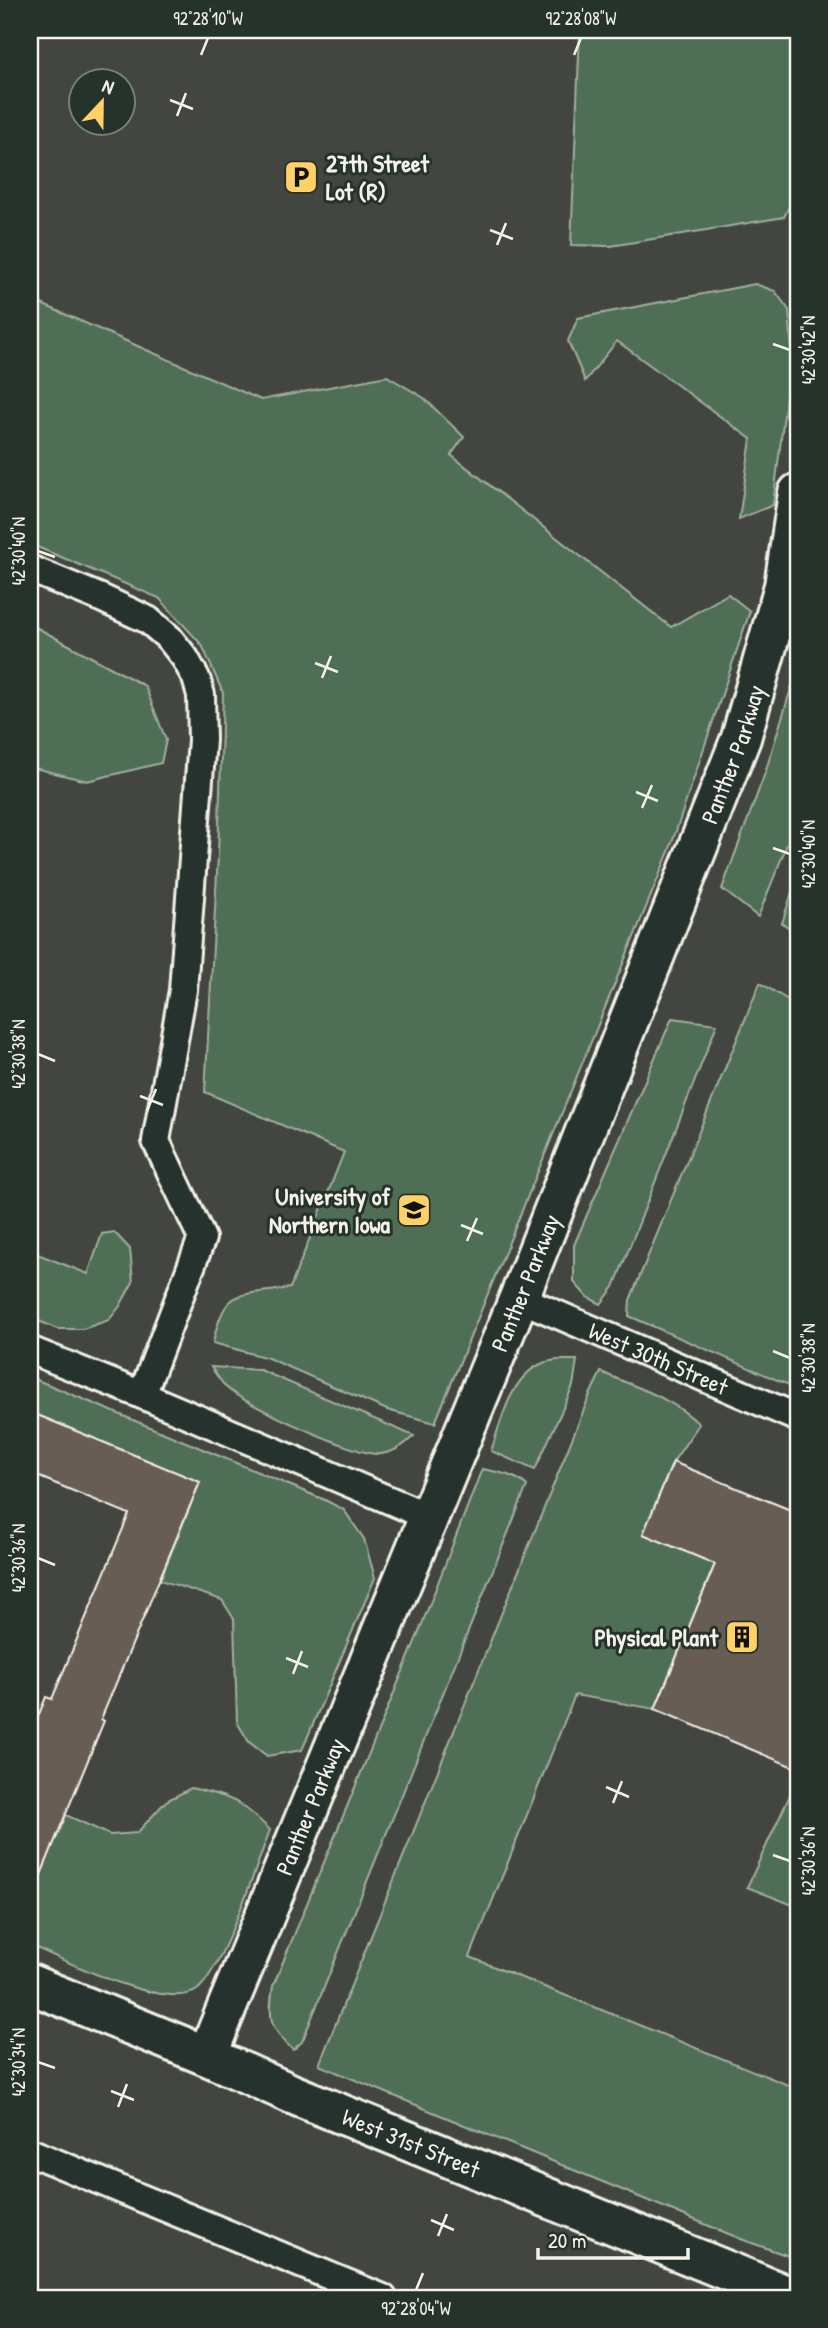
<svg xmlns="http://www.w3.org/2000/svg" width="828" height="2328" font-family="'Patrick Hand',sans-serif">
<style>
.built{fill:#43453f;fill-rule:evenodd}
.green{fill:#506e57;stroke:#a2b0a0;stroke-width:2}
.building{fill:#685d55;stroke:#f4f1e8;stroke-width:2}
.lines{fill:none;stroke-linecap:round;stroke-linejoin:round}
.lane-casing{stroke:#f4f1e8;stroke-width:32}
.street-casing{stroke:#f4f1e8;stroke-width:44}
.lane{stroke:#26332d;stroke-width:26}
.street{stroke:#26332d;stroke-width:38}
.ticks{fill:none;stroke:#f4f1e8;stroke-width:2.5}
.labels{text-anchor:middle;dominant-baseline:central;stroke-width:6;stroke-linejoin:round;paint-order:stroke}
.poi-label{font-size:24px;font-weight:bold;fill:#f4f1e8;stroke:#26332d;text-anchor:end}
.street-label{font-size:24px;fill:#f4f1e8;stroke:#26332d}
.neatline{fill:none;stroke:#f4f1e8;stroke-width:2.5}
.ticks-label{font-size:18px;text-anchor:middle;fill:#f4f1e8}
</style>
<rect width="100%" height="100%" fill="#333b35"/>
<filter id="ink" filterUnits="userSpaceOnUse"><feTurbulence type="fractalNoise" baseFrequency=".0143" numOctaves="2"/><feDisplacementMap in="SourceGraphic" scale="14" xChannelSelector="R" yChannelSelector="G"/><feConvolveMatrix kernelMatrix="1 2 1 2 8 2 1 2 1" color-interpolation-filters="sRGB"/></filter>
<g filter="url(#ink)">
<!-- built -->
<path class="built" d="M30 30H798V2298H30ZM80 80H122V122H80Z"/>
<!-- green -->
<g class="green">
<path d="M580 30H798L796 192 784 217 611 246 571 245Z"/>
<path d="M755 284 775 291 789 310 792 349 773 505 739 519 751 439 617 341 585 381 568 341 578 318Z"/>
<path d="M30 299 261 400 387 376 424 398 464 437 451 455 671 627 728 594 750 611 670 849 435 1423 387 1410 268 1358 213 1343C225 1285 239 1297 290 1288L344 1152 205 1092 218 855 223 693 202 645 159 598 30 544Z"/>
<path d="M30 624 145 686 166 740 161 763 87 781 30 767Z"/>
<path d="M798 666V817L758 917 722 889 765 773Z"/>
<path d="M798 874V933L782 923Z"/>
<path d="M760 983 798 1006V1389L629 1316 630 1300Z"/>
<path d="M672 1018 717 1024 614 1287 601 1304 587 1297 574 1282V1245Z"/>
<path d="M114 1232 130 1249 133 1282 120 1306 109 1320 83 1329H57L30 1317V1251L88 1274 102 1234Z"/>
<path d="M557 1360H577L573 1386 535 1470 491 1451C501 1422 510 1378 541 1364 545 1361 552 1361 557 1360Z"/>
<path d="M211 1367 260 1370 414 1436C404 1445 395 1452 381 1454 359 1457 246 1405 228 1389 221 1383 216 1374 211 1367Z"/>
<path d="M601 1372C635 1387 673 1398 699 1424L673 1462 643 1534 715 1564 655 1709 575 1695 470 1957 798 2089 797 2259 741 2239 319 2065 589 1397Z"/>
<path d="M30 1377 325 1500 344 1510 364 1539 375 1578 302 1750 267 1756 249 1742 237 1722 234 1619 222 1600 160 1580 200 1482 30 1412Z"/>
<path d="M482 1469C497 1472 517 1475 527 1486L302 2042 293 2050C269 2027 268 2019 273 1986L417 1637Z"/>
<path d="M191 1788C233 1797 240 1801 270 1830 257 1864 222 1971 197 1990 166 2012 62 1959 30 1945V1828L56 1839 66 1815 110 1835 137 1833 166 1801Z"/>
<path d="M791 1793 798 1796V1907L747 1887Z"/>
</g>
<!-- building -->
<g class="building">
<path d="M30 1412 200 1482 101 1719 104 1721 31 1899 30 1736 46 1697 52 1699 129 1514 30 1473Z"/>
<path d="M673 1462 798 1513V1769L655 1709 715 1564 643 1534Z"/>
</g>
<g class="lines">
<!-- lane casing -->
<g class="lane-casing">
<g id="lane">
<path d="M30 569 101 598 148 620 169 638 185 658 196 678 201 695 202 740 183 990 156 1141 202 1238 142 1395"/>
<path id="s1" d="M519 1298 798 1418"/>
<path d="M30 1350 142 1395 429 1517"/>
<path d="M30 2152 383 2298"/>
</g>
</g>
<!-- street casing -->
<g class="street-casing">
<g id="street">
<path id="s2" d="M30 1984 207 2056 292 2094 794 2298"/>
<path id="s3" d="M207 2056 519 1298 741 738 784 586 798 493"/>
</g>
</g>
<!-- lane -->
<use href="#lane" class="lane"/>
<!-- street -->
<use href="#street" class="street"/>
</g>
</g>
<!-- ticks -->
<path class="ticks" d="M201 55 208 38M574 55 581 38M170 100 193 109M177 116 186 93M490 230 513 239M497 245 506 223M773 344 790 350M38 551 55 557M315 663 338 672M322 678 331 656M636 792 658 801M642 808 652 785M773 848 790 854M38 1054 55 1061M140 1096 163 1105M147 1111 156 1089M461 1225 483 1234M467 1241 477 1218M773 1351 790 1358M38 1558 55 1565M286 1658 308 1667M293 1674 302 1651M606 1787 629 1797M613 1803 622 1781M773 1855 790 1861M38 2062 55 2068M111 2091 134 2100M118 2107 127 2084M431 2220 454 2230M438 2236 447 2214M416 2290 423 2273"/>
<!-- icons -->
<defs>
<g id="parking-square" transform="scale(1.75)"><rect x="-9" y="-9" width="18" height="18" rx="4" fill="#ffd166" stroke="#26332d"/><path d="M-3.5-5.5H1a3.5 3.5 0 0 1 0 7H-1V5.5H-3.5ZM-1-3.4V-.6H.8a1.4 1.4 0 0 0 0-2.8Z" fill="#111"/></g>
<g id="university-square" transform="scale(1.75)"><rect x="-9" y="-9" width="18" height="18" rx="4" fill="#ffd166" stroke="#26332d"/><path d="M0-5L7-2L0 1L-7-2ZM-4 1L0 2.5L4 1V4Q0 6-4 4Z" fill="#111"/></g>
<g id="building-square" transform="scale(1.75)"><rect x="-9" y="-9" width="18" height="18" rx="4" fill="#ffd166" stroke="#26332d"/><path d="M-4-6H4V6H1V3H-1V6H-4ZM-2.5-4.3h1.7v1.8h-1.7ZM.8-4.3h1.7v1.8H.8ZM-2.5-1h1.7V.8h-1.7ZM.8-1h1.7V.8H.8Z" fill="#111"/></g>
</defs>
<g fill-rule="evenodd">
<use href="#parking-square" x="301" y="177"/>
<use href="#university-square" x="414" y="1210"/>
<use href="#building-square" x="742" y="1637"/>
</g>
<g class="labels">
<!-- poi labels -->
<g class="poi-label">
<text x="326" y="163" text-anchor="start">27th Street<tspan x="326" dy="28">Lot (R)</tspan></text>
<text x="390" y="1196">University of<tspan x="390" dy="28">Northern Iowa</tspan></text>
<text x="718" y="1637">Physical Plant</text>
</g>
<!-- street labels -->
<g class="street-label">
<text stroke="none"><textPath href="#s3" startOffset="1404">Panther Parkway</textPath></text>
<text stroke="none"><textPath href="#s3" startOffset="836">Panther Parkway</textPath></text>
<text stroke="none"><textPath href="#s1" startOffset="152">West 30th Street</textPath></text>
<text stroke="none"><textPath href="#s3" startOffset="270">Panther Parkway</textPath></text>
<text stroke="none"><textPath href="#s2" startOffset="413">West 31st Street</textPath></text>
</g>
</g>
<!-- margin -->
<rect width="828" height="2328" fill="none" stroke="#26332d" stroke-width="77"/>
<!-- north arrow -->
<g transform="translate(102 102) rotate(22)"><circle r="33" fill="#26332d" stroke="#787f78" stroke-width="2"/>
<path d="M0-5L12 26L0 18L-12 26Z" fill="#ffd166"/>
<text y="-10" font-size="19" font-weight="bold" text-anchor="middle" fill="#f4f1e8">N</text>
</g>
<!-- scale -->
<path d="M538 2248v10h150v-10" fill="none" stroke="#f4f1e8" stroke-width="3.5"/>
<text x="548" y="2248" font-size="21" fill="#f4f1e8" stroke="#26332d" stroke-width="5" paint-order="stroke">20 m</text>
<rect x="38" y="38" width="752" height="2252" class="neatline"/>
<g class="ticks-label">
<text x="208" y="25">92°28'10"W</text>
<text x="581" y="25">92°28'08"W</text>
<text transform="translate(809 350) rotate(-90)" y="6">42°30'42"N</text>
<text transform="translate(19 551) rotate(-90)" y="6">42°30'40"N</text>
<text transform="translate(809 854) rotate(-90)" y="6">42°30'40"N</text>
<text transform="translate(19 1054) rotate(-90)" y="6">42°30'38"N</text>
<text transform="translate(809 1358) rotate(-90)" y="6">42°30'38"N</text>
<text transform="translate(19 1558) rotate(-90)" y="6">42°30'36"N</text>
<text transform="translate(809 1861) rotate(-90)" y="6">42°30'36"N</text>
<text transform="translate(19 2062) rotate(-90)" y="6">42°30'34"N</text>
<text x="416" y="2315">92°28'04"W</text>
</g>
</svg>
